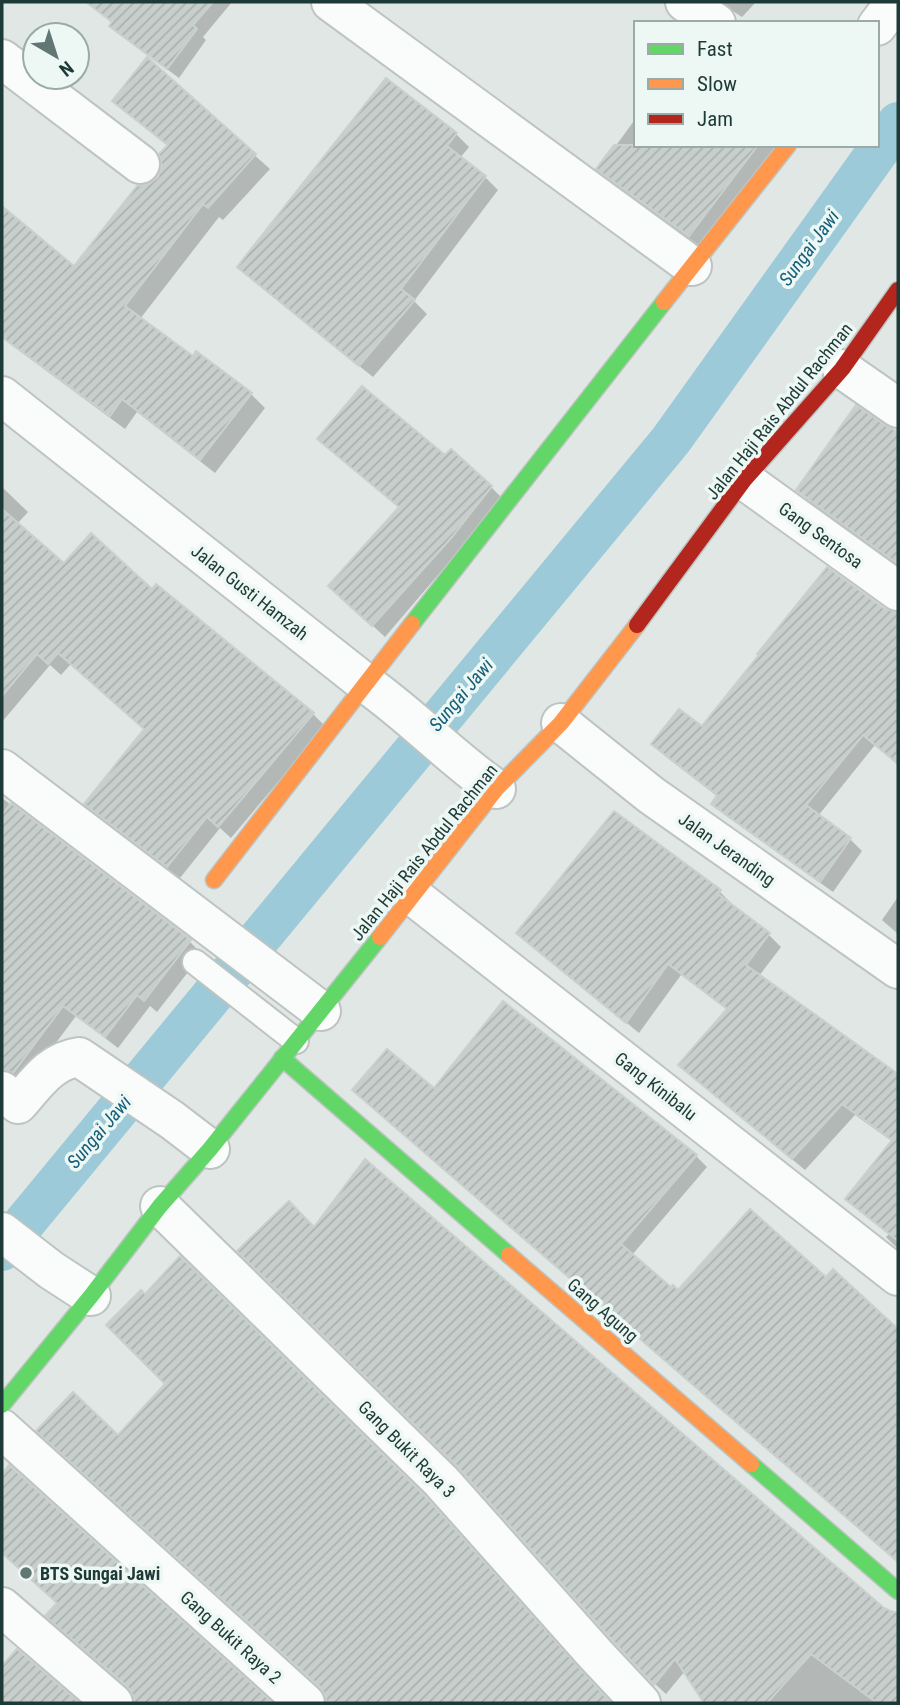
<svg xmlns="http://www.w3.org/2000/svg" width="900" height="1705" font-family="'Roboto Condensed',sans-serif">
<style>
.shadow{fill:#0003}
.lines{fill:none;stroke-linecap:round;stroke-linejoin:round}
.canal{stroke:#9ccad9;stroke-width:42}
.building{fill:url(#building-hatch);stroke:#c9d0ce;stroke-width:2}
.lane-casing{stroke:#bdc4c2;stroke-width:28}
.street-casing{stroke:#bdc4c2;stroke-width:42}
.fast-casing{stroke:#bcc5c2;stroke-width:19}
.slow-casing{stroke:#bcc5c2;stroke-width:19}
.jam-casing{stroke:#bcc5c2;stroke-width:19}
.lane{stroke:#fafbfb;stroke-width:24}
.street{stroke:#fafbfb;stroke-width:38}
.fast{stroke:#63d668;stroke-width:16}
.slow{stroke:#ff974d;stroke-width:16}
.jam{stroke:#b3261e;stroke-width:16}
.poi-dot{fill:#627773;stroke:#edf7f3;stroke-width:2.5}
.labels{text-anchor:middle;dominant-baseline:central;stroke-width:7;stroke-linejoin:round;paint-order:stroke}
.street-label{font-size:18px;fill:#1e3a36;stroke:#edf7f3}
.poi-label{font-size:18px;font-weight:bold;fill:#1e3a36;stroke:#edf7f3;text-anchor:start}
.water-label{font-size:19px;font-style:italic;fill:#145e7a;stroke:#edf7f3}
</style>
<defs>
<pattern id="building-hatch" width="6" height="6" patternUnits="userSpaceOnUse" patternTransform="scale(1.75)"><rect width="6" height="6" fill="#c7cecc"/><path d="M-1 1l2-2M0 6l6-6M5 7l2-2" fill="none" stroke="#aab2b0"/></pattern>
</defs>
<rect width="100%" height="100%" fill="#e0e7e5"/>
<!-- shadow -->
<g class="shadow">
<path d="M86 2H232L203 37 206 40 179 78 122 36 111 26 113 23Z"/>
<path d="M719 2H756L742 17Z"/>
<path d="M147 60 270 169 223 220 219 217 140 319 193 358 251 394 265 408 215 473 137 412 125 429 2 338V209L74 268 150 186 158 179 169 147 129 115 114 101Z"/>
<path d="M636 118V145H782L704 249 613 183 599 169Z"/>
<path d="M456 134 469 147 460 158 485 177 498 190 414 301 427 314 373 377 252 280 239 267Z"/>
<path d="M885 428 898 434V566L810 502 798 490Z"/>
<path d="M445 458 491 487 503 499 385 637 343 598 400 508Z"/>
<path d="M2 487 28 512 17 524 64 565 153 592 156 587 313 714 325 726 231 838 220 828 180 878 98 816 86 804 146 730 71 664 61 675 50 665 2 722Z"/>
<path d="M885 611 898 614V764L875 745 818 816 850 839 862 851 833 892 725 815 713 803 718 797 665 756 653 744 702 729Z"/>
<path d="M2 798 190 942 202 954 157 1012 150 1006 118 1048 76 1016 32 1075 2 1086Z"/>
<path d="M614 814 720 892 732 904 731 906 769 935 781 947 759 976 898 1076V1249L886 1237 889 1234 859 1211 847 1199 893 1142 855 1115 805 1170 692 1077 680 1065 728 1010 681 975 639 1033 531 944Z"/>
<path d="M898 897V934L882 920Z"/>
<path d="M434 1090 696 1156 707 1167 632 1255 678 1293 826 1279 833 1271 898 1331V1562L366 1101Z"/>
<path d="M315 1230 883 1609 893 1614H898V1703H718L717 1702 709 1703 700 1694 685 1671 666 1694 655 1684Z"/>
<path d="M118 1438 591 1683 610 1703H328V1696Z"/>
<path d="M9 1467 270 1703H136V1696L58 1604 2 1552V1476Z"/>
<path d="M17 1651 77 1703H2V1669Z"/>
</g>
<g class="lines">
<!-- canal -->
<path class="canal" d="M2 1250 671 440 898 123"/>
</g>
<!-- building -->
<g class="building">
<path d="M86 2H213L193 25 197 29 167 69 109 26 112 22Z"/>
<path d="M147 57 256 154 208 208 203 204 125 306 193 356 196 351 252 393 200 460 122 399 110 416 2 337V206L74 266 137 186 149 184 158 177 162 166 159 154 168 145 112 101Z"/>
<path d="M386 78 457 133 447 146 486 176 401 289 415 300 359 366 237 267Z"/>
<path d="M614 145H758L689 236 596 169Z"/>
<path d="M362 386 445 455 451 449 492 486 452 537 372 626 328 586 399 507 317 439Z"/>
<path d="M856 405 886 426 898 432V564L796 490Z"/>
<path d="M2 509 64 563 91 533 152 589 156 584 314 713 218 827 207 817 167 867 84 804 144 729 58 653 48 664 37 654 2 696Z"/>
<path d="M827 567 885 609 898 612V764L863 735 806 805 851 838 820 882 711 804 717 795 651 744 679 709 702 726 759 655 757 654Z"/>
<path d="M11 803 191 940 144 1001 137 995 105 1037 63 1006 13 1073 2 1070V815Z"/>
<path d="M614 811 721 890 718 894 770 933 746 965 898 1074V1241L845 1199 892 1140 842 1104 792 1159 678 1065 727 1009 668 964 626 1023 516 933Z"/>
<path d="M503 1001 697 1155 621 1244 671 1287 673 1285 678 1290 750 1209 826 1277 833 1269 898 1329V1562L352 1090 387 1049 434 1088Z"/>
<path d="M365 1159 884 1608 893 1612H898V1703H877L811 1654 767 1703H704L675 1659 654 1685 612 1640 457 1466 237 1251 289 1201 314 1227Z"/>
<path d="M180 1256 425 1496 611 1703H326V1696L320 1687 36 1431 73 1392 118 1435 165 1384 106 1325 141 1290 145 1294Z"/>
<path d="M9 1465 273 1703H134L133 1695 127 1686 45 1616 57 1603 2 1553V1474Z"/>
<path d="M17 1649 80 1703H2V1666Z"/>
</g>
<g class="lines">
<!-- lane casing -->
<g class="lane-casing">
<path id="lane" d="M195 962 296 1041"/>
</g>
<!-- street casing -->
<g class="street-casing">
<g id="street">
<path d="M331 2 692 266"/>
<path d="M685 2 716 23"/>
<path d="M877 26 895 2"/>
<path d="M2 59 140 164"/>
<path d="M842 369 898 408"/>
<path d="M2 396 365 683C411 715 450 757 496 789"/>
<path d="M744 480 898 591"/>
<path d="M561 723 651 795 898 969"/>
<path d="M2 769 321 1011"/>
<path d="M413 896 898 1276"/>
<path d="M2 1091 18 1104C36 1084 50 1061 79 1057L172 1120 210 1149"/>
<path d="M160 1206 441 1481 596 1655 641 1703"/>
<path d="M2 1232 51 1270 91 1296"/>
<path d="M2 1429 305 1703"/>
<path d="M2 1607 113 1703"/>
</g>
</g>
<!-- fast casing -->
<g class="fast-casing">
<g id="fast">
<path d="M412 624 664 302"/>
<path d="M282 1058 509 1255"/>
<path d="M2 1405 91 1296 160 1206 210 1149 380 937"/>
<path d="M751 1464 898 1591"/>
</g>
</g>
<!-- slow casing -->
<g class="slow-casing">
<g id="slow">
<path d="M664 302 788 145"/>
<path d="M214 880 412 624"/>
<path d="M380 937 496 789 561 723 637 625"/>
<path d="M509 1255 751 1464"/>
</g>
</g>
<!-- jam casing -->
<g class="jam-casing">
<path id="jam" d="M637 625 744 480 842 369 898 290"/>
</g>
<!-- lane -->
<use href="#lane" class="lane"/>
<!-- street -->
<use href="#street" class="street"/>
<!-- fast -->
<use href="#fast" class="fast"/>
<!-- slow -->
<use href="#slow" class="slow"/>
<!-- jam -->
<use href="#jam" class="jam"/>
</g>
<!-- markers -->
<circle class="poi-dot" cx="26" cy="1573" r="7"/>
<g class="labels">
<!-- street labels -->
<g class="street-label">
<text transform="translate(779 411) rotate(-51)">Jalan Haji Rais Abdul Rachman</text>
<text transform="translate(821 535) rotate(36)">Gang Sentosa</text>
<text transform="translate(250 592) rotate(38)">Jalan Gusti Hamzah</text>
<text transform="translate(727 849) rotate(35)">Jalan Jeranding</text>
<text transform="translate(424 852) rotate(-51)">Jalan Haji Rais Abdul Rachman</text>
<text transform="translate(656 1086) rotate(38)">Gang Kinibalu</text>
<text transform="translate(603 1310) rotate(41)">Gang Agung</text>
<text transform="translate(407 1449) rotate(45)">Gang Bukit Raya 3</text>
<text transform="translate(231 1637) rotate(42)">Gang Bukit Raya 2</text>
</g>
<!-- poi labels -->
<g class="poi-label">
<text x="40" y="1573">BTS Sungai Jawi</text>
</g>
<!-- water labels -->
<g class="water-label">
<text transform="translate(809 248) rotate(-54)">Sungai Jawi</text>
<text transform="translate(461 695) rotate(-50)">Sungai Jawi</text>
<text transform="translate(99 1132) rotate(-50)">Sungai Jawi</text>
</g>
</g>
<!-- border -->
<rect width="900" height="1705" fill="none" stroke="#1e3a36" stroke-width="7"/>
<!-- legend -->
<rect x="634" y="21" width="245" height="126" fill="#edf7f3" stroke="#9aaba7" stroke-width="2"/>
<rect x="648" y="44" width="35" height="10" fill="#63d668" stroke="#9aaba7" stroke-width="2"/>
<text x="697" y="56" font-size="21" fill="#1e3a36">Fast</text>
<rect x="648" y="79" width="35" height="10" fill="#ff974d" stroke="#9aaba7" stroke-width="2"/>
<text x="697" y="91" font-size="21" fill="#1e3a36">Slow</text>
<rect x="648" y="114" width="35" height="10" fill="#b3261e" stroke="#9aaba7" stroke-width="2"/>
<text x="697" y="126" font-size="21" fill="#1e3a36">Jam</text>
<!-- north arrow -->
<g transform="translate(56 56) rotate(141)"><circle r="33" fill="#edf7f3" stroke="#9aaba7" stroke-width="2"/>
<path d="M0-5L12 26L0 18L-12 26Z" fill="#627773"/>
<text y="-10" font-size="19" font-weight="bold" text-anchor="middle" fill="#1e3a36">N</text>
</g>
</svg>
